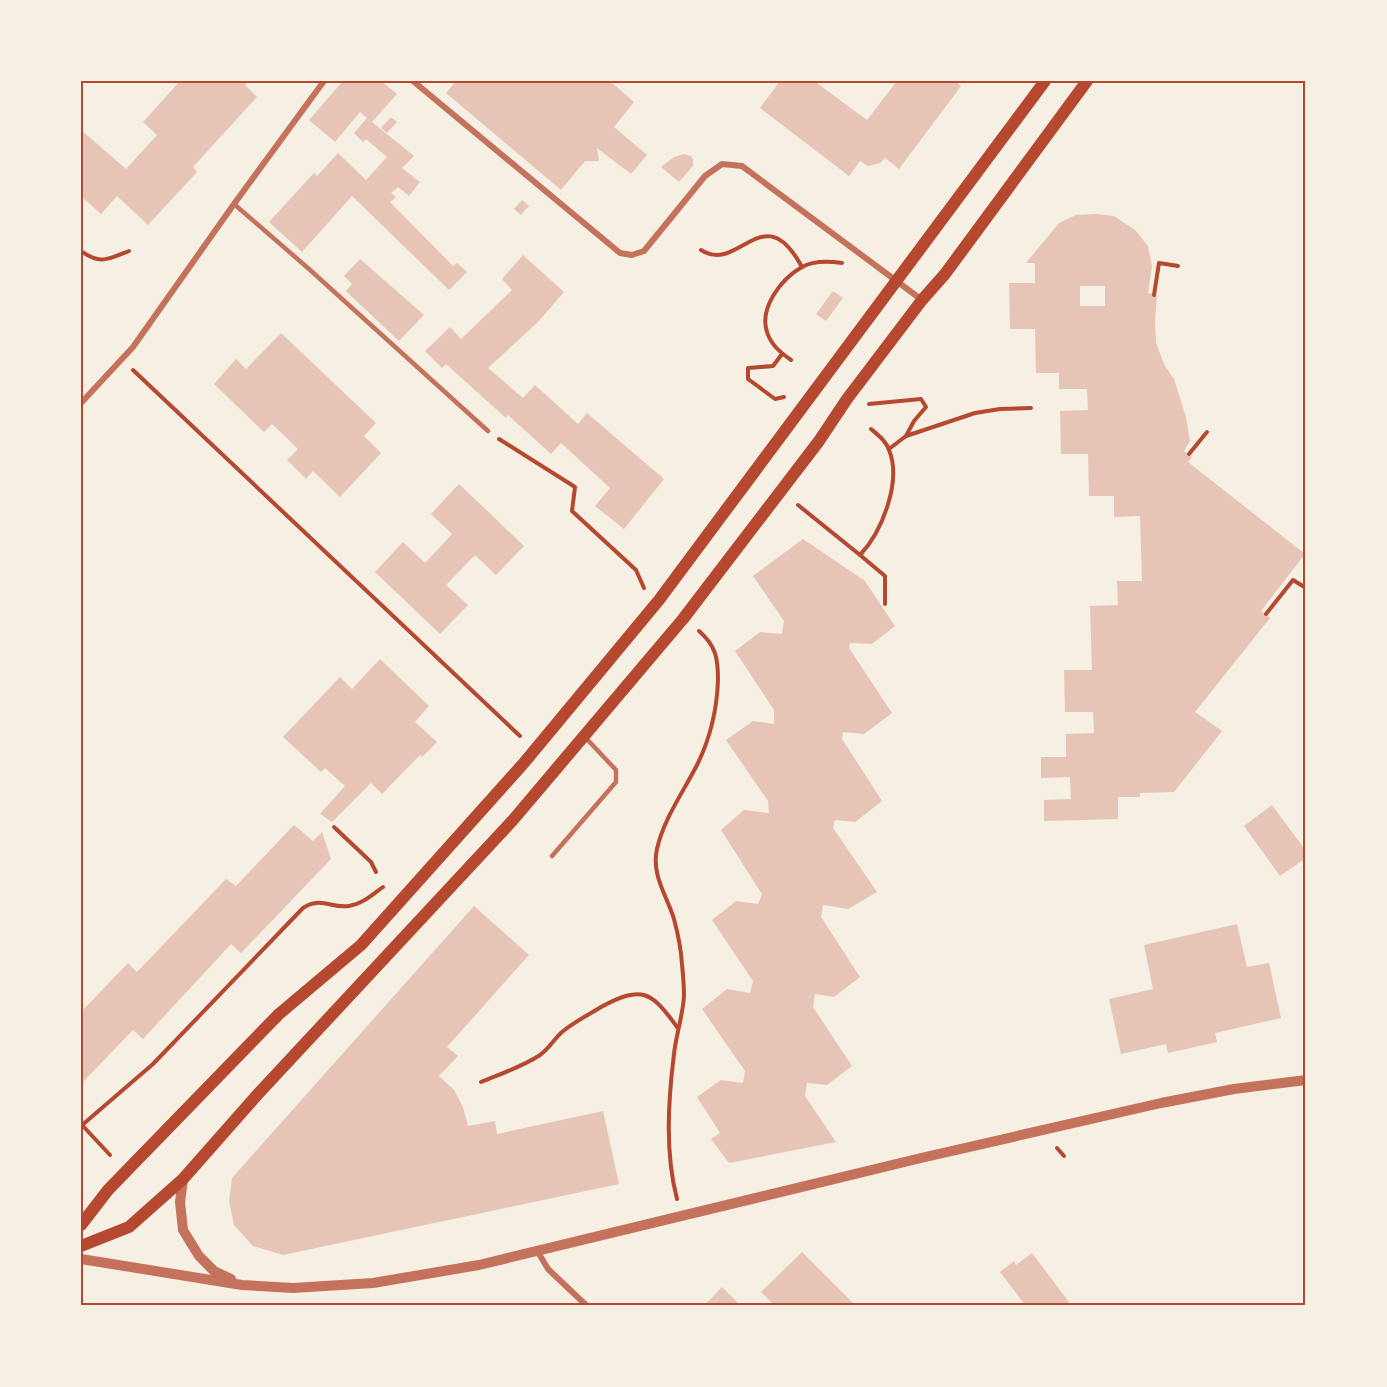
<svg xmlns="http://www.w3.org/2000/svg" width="1387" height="1387" font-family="'Sofia Sans Condensed',sans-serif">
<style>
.building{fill:#e6c5b7;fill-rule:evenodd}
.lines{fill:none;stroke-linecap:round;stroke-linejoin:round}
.path{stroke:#b5482f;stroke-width:4}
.service{stroke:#c5725c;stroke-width:4.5}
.minor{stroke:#c5725c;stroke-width:6}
.tertiary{stroke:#c5725c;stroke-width:10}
.secondary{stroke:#b5482f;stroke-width:12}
.neatline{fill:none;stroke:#b5482f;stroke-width:2}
</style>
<rect width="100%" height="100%" fill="#f6efe4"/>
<!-- building -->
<g class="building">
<path d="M180 81H249L245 85 257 97 193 167 197 172 148 225 117 196 101 214 81 196V130L126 169 157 135 143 122Z"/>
<path d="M343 81H381L397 94 372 122 414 156 402 168 420 182 409 196 398 187 391 193 396 197 390 202 453 266 457 263 467 272 449 290 352 196 302 252 269 222 314 173 317 176 338 153 366 180 387 157 366 139 363 142 354 133 367 118 360 112 335 142 309 120Z"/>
<path d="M456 81H610L634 102 614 127 647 155 631 174 597 148 599 161H585L561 190 446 93Z"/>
<path d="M780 81H814L867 120 897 81H955L961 86 899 169 885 158 880 163 868 166 860 161 849 176 760 108Z"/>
<path d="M391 117 397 122 387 133 381 128Z"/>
<path d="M684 154 691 156 693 160V166L679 182 661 167 674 157Z"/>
<path d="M522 200 529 206 521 215 514 209Z"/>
<path d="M1097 214 1114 216 1135 230 1148 246 1152 266 1148 293 1157 295 1155 321 1156 343 1165 366 1174 379 1186 417 1190 441 1184 451 1192 457 1188 462 1305 554 1261 611 1270 618 1195 712 1222 731 1174 792 1140 793V797H1118V819L1044 821V800L1071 799 1070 777 1041 778V757H1066V734L1094 733 1093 712H1065L1064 670H1092L1090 606 1118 605 1117 581H1142L1140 516 1114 517V496H1089L1088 454H1061L1060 411 1088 410 1087 389H1059V373H1036L1035 329H1010L1009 283H1035V263H1026L1059 223 1076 215ZM1080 286H1105V306H1080Z"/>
<path d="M523 255 564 292 538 322 488 368 523 398 535 385 578 424 587 413 664 479 624 529 595 506 610 488 561 443 551 454 508 415 506 418 446 364 442 368 425 351 450 327 461 339 512 290 502 279Z"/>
<path d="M360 259 424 315 399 341 346 291 352 284 344 276Z"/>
<path d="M833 291 843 298 826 321 816 314Z"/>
<path d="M281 333 376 423 364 436 381 453 340 497 313 471 306 479 287 460 298 449 272 424 264 432 214 384 236 359 246 369Z"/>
<path d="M459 484 524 546 496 575 475 555 446 585 468 605 440 634 375 572 403 542 425 563 452 534 431 514Z"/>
<path d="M803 539 865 581 895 626 872 644 850 643 849 648 892 713 864 734 843 732 842 739 882 801 855 822 835 820 833 828 877 892 848 909 823 905 821 917 860 977 834 997 815 994 813 1007 852 1066 827 1085 807 1083 805 1096 836 1142 729 1163 711 1139 720 1133 697 1097 721 1080 743 1083 745 1071 702 1009 727 989 750 993 753 981 712 920 736 901 758 904 762 894 721 830 744 810 769 813 768 801 726 740 753 721 774 724V710L735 651 760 632 782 634 784 621 753 576Z"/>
<path d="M380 659 429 706 415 722 437 742 422 757 420 755 382 794 371 783 332 822 320 814 345 786 325 768 321 772 283 737 340 677 352 689Z"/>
<path d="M1272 805 1306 851V858L1280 876 1244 826Z"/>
<path d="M294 825 313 841 322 832 331 859 241 953 231 944 143 1039 133 1030 81 1084V1012L128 963 137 972 226 879 236 886Z"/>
<path d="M474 906 529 955 447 1047 458 1056 439 1076 454 1090 463 1107 468 1126 495 1121 497 1134 603 1111 619 1184 283 1255 253 1246 234 1225 229 1201 232 1178Z"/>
<path d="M1237 924 1247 967 1269 963 1281 1018 1215 1033 1217 1042 1168 1053 1166 1044 1121 1054 1109 999 1153 989 1144 945Z"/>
<path d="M802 1252 856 1306H775L761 1292Z"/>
<path d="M1032 1253 1069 1302 1063 1306H1026L1000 1272 1014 1261 1016 1265Z"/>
<path d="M722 1287 741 1306H704Z"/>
</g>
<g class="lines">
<!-- path -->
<g class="path">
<path d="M701 250C739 275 763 195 802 267"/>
<path d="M81 251C100 265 109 259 129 251"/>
<path d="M1154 295 1159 263 1178 266"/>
<path d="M782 354 773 366 748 368V379L775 399 784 397"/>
<path d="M791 360C781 353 771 345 767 332 759 308 781 279 802 267 814 260 829 261 842 263"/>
<path d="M133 370 520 736"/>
<path d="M869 404 921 399 926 407 914 421 906 436"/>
<path d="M499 439 575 487 572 511 636 570 644 588"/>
<path d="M889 449 906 436 975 413 1000 409 1031 408"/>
<path d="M1189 454 1207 432"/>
<path d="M798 505 860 555C882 532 902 481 889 450 886 441 878 435 871 429"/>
<path d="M860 555 885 576V604"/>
<path d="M1266 614 1293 580 1306 588"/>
<path d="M334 827 371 862 376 872"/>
<path d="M481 1082C500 1074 522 1067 540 1055 549 1049 554 1039 562 1032 574 1022 588 1015 601 1007 642 985 651 991 677 1027"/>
<path d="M82 1125 110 1155"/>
<path d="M81 1126 153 1064 303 908C322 896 331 909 349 906 362 904 372 895 383 887"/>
<path d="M1057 1148 1064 1156"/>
<path d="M677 1199C665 1153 668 1102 674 1054 676 1035 683 1015 684 996 684 985 683 974 682 964 681 949 678 934 674 919 667 896 651 875 657 849 664 818 684 791 698 763 711 736 717 709 718 680 718 658 716 646 699 631"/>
</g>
<!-- service -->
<g class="service">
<path d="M234 204 309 269 488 431"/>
<path d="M552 856 616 782V770L584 736"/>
</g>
<!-- minor -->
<g class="minor">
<path d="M413 81 620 253 632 255 644 251 705 176 722 164 742 166 922 300"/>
<path d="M81 403 133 347 234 204 324 81"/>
<path d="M538 1252 548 1269 587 1306"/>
</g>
<!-- tertiary -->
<g class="tertiary">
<path d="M183 1179 180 1202 183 1230 199 1256 214 1271 231 1279"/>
<path d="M81 1259 242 1285 293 1288 373 1283 479 1265 921 1158 1161 1103 1234 1089 1306 1080"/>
</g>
<!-- secondary -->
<g class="secondary">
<path d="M81 1225 108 1190 279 1014 361 945 523 764 659 600 1045 81"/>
<path d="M81 1246 129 1227 183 1179 258 1094 513 820 683 619 819 441 847 399 922 300 945 274 1087 81"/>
</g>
</g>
<!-- border -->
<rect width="1387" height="1387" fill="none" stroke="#f6efe4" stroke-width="165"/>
<rect x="82" y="82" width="1222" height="1222" class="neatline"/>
</svg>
